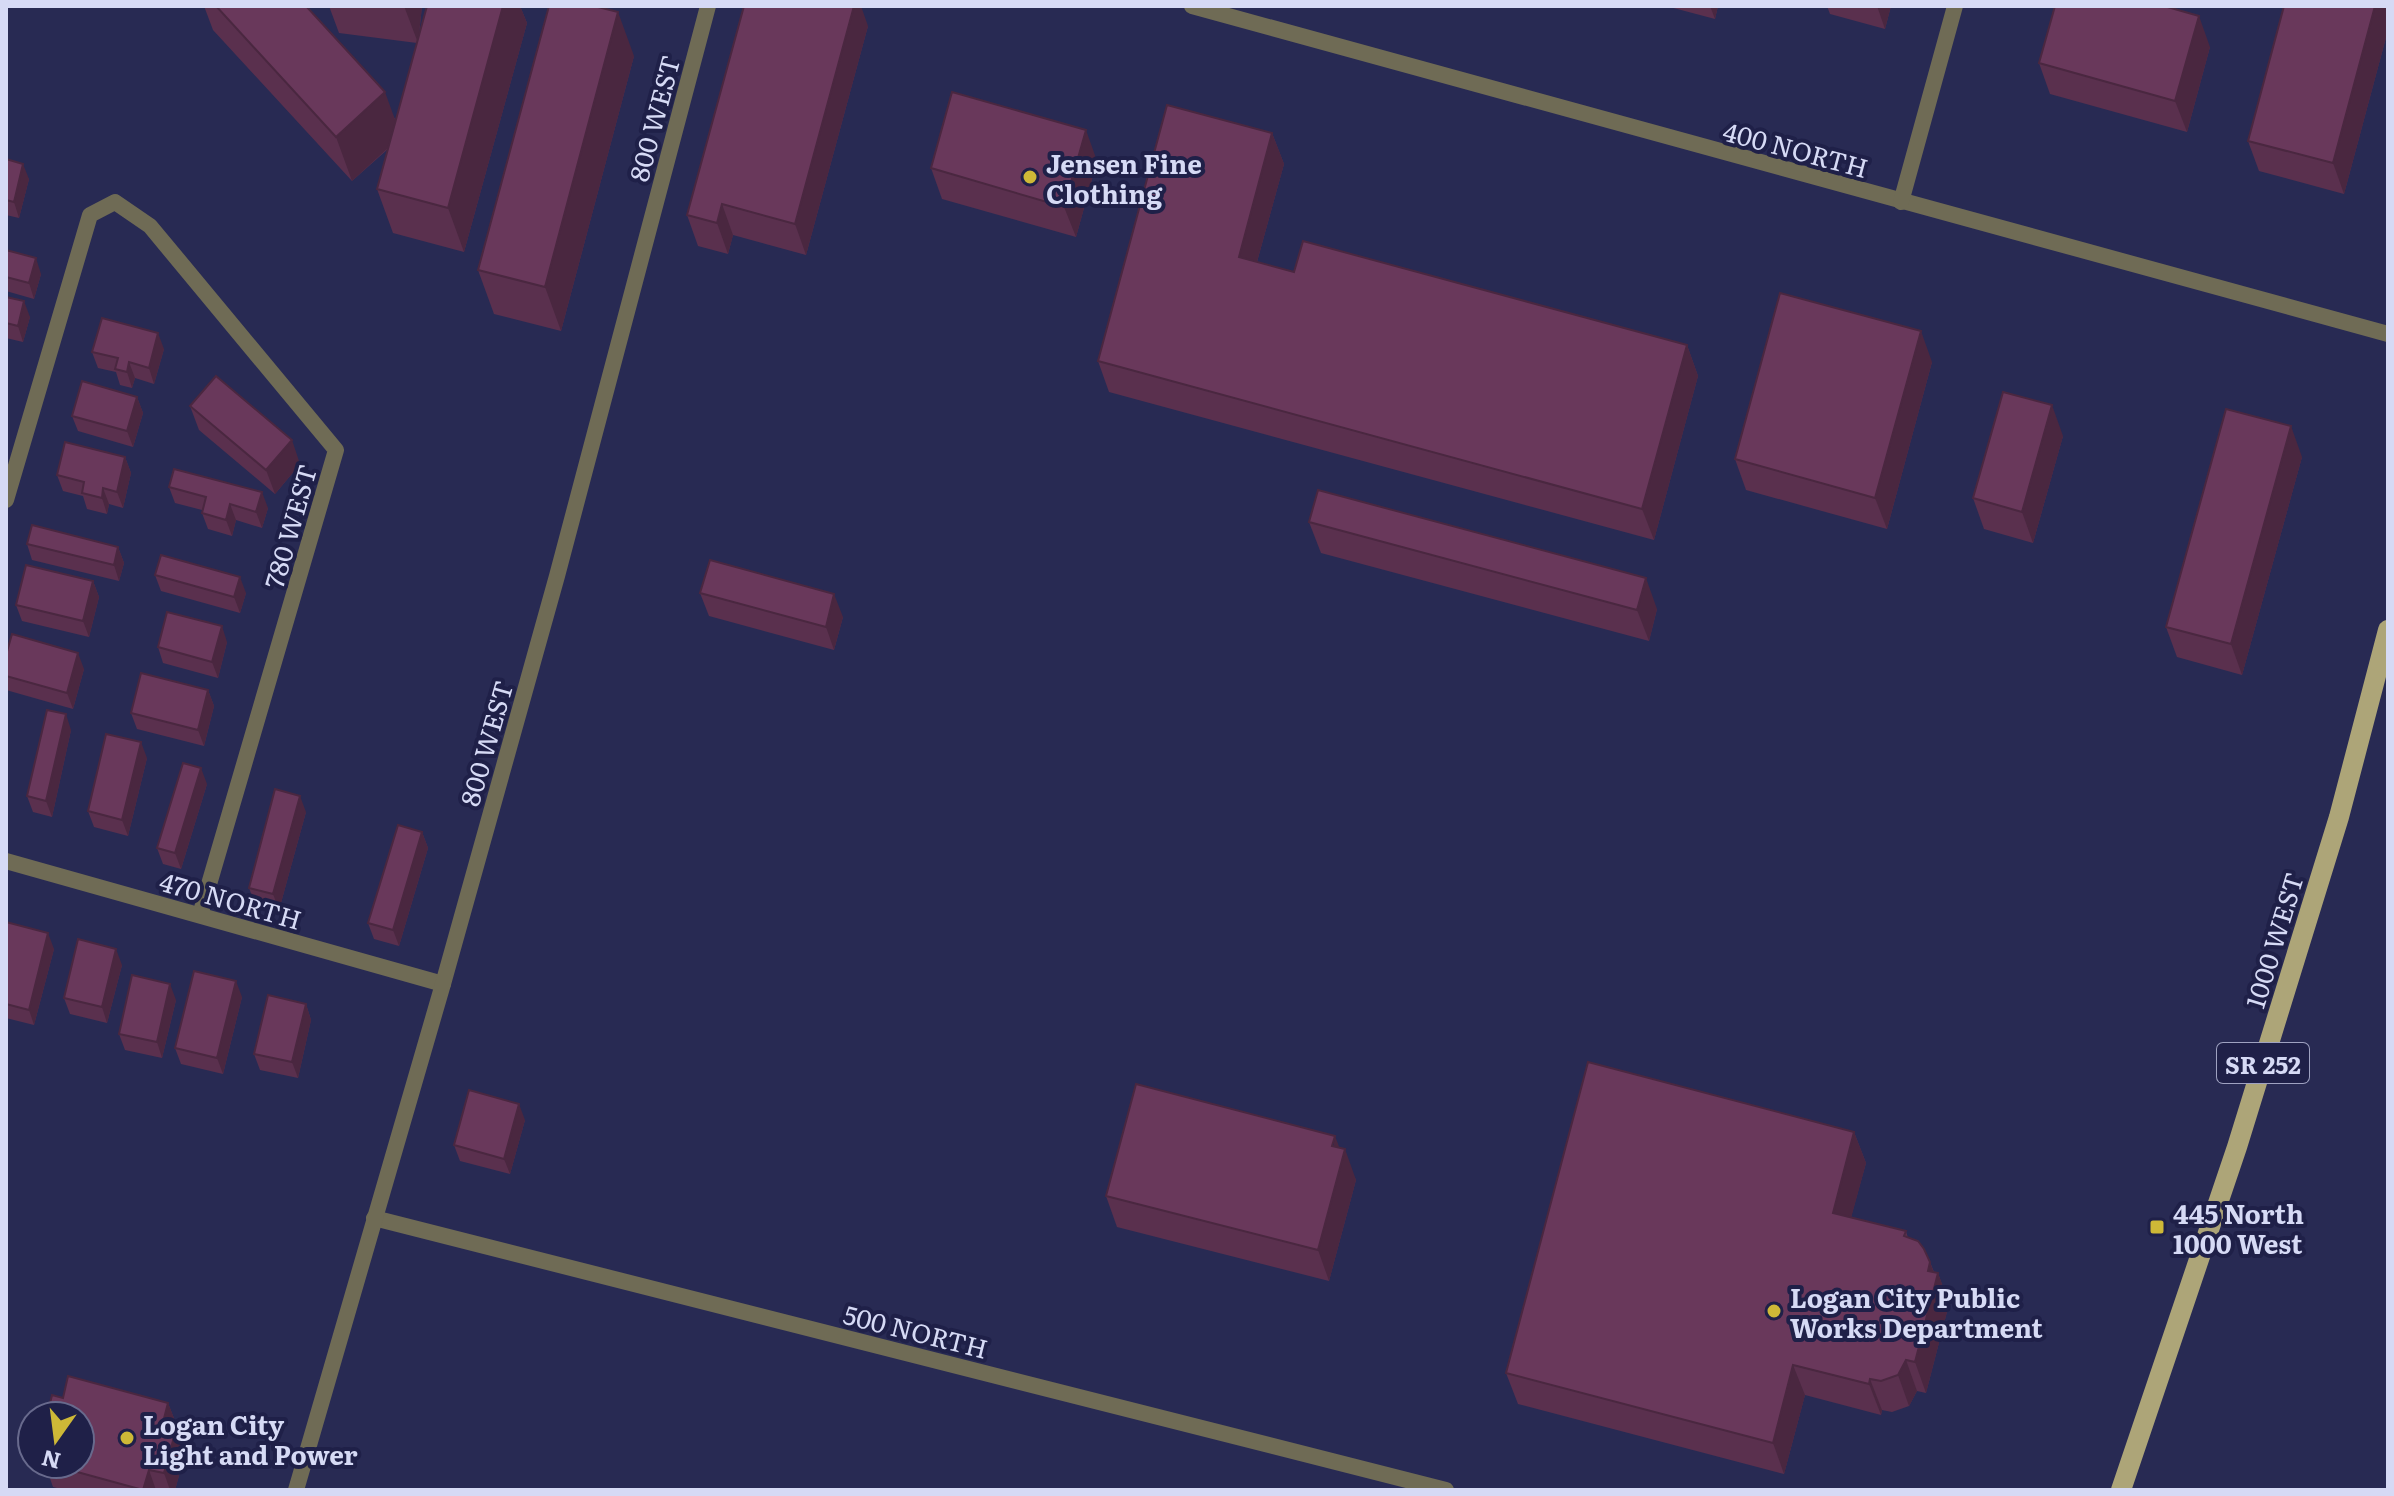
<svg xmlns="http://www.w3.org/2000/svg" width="2394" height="1496" font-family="Literata,serif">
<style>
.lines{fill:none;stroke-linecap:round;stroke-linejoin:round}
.street{stroke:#6f6b55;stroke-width:16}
.primary{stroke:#ada578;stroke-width:20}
.wall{fill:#5a304e}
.shaded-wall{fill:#4a2740}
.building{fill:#69385b;stroke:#4a2740;stroke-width:2}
.poi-dot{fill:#ceb837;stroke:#1f2048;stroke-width:3}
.labels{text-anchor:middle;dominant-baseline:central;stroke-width:8;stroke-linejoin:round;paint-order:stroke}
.shield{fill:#1f2048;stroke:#9fa2c1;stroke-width:2}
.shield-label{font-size:24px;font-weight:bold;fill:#d6daf5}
.street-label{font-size:26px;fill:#d6daf5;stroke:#1f2048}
.poi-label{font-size:26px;font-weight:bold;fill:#d6daf5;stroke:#1f2048;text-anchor:start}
</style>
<rect width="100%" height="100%" fill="#282a53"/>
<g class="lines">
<!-- street -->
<g class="street">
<path d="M1192 6 2388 334"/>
<path d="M1901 202 1955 6"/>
<path d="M6 500 90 215 115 202 150 226 336 450 200 915"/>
<path d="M6 861 443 984"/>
<path d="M374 1218 1446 1490"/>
<path d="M296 1490 443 984 557 576 708 6"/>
</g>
<!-- primary -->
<path class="primary" d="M2121 1490 2237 1147 2339 817 2388 630"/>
</g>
<!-- wall -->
<g class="wall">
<path d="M204 6H306L396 120 417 43 339 33 329 6H422L419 35 427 6H520L527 23 464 252 393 233 377 189 388 149 352 181 213 30Z"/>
<path d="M1666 6H1718L1715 19Z"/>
<path d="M1827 6H1891L1885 29 1830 14Z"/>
<path d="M2388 6V30L2344 194 2259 171 2248 141Z"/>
<path d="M868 26 806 255 733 235 728 254 698 246 687 215Z"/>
<path d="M2210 47 2187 132 2050 94 2039 63Z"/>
<path d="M634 56 561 331 494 314 478 270Z"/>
<path d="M1272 133 1284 164 1257 262 1294 272 1687 345 1698 376 1654 540 1109 392 1098 361Z"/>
<path d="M6 159 29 179 19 218 6 215Z"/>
<path d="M1097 161 1076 237 942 199 931 168Z"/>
<path d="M6 250 41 274 34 299 6 291Z"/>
<path d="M6 297 30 317 23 342 6 338Z"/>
<path d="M164 349 154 384 135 378 132 388 120 385 116 372 98 368 92 352Z"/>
<path d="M1932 362 1887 529 1746 490 1735 459Z"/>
<path d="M137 397 143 413 133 447 78 431 72 416Z"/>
<path d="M190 406 300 464 275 494 199 430Z"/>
<path d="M2063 436 2033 543 1984 529 1973 498Z"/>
<path d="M125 457 131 473 123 508 109 504 107 514 87 509 83 496 63 491 57 475Z"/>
<path d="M2302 457 2242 675 2177 657 2166 627Z"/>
<path d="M169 487 268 508 262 528 236 520 232 536 208 529 202 513V510L175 503Z"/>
<path d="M1309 522 1657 609 1649 641 1321 553Z"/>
<path d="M27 544 118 547 124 563 119 581 32 560Z"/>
<path d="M155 575 246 593 240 613 161 591Z"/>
<path d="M93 581 99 597 89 637 22 621 16 605Z"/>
<path d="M700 593 843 617 834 650 709 616Z"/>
<path d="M227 642 218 678 163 663 158 647Z"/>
<path d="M6 655 84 669 73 709 6 690Z"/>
<path d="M208 690 214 706 204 746 137 729 131 713Z"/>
<path d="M71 730 52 817 33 812 27 796Z"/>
<path d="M147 758 128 836 94 827 88 811Z"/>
<path d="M207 784 181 869 163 864 157 848Z"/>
<path d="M306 812 279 910 255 904 249 888Z"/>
<path d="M422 832 428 848 399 946 374 939 368 923Z"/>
<path d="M6 923 54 949 34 1025 6 1018Z"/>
<path d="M122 965 107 1023 70 1014 64 998Z"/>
<path d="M242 997 223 1074 181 1064 175 1048Z"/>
<path d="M176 1000 162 1058 125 1050 119 1034Z"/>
<path d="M306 1004 311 1020 298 1078 260 1070 254 1054Z"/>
<path d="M525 1120 510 1174 460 1161 454 1145Z"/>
<path d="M1854 1132 1866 1163 1851 1217 1906 1231 1908 1238 1930 1262 1934 1272 1938 1273 1949 1304 1926 1393 1917 1391 1909 1406 1892 1412 1882 1410 1881 1415 1805 1395 1784 1474 1518 1404 1506 1373Z"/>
<path d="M1339 1148 1356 1180 1329 1281 1117 1227 1106 1196Z"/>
<path d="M63 1398 168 1403 177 1426 176 1430 185 1454 175 1490H65L53 1487 45 1464H80Z"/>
</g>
<!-- shaded-wall -->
<g class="shaded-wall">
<path d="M404 6H422L418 43Z"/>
<path d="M503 6H520L527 23 464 252 448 208Z"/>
<path d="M854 6H861L868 26 806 255 795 224Z"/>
<path d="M1710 6H1718L1715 19Z"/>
<path d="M1877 6H1891L1885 29Z"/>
<path d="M2375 6H2388V30L2344 194 2333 163Z"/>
<path d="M618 12 634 56 561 331 545 287Z"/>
<path d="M2199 16 2210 47 2187 132 2175 101Z"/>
<path d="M385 92 401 136 352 181 336 137Z"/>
<path d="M1086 130 1097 161 1076 237 1064 207Z"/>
<path d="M1272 133 1284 164 1250 287 1239 257Z"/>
<path d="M23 164 29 179 19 218 14 202Z"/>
<path d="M722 204 733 235 728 254 717 223Z"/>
<path d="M36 258 41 274 34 299 29 283Z"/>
<path d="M24 301 30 317 23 342 18 326Z"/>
<path d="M1921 331 1932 362 1887 529 1875 498Z"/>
<path d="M158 333 164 349 154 384 149 368Z"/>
<path d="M1687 345 1698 376 1654 540 1642 509Z"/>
<path d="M129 362 135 378 132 388 127 372Z"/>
<path d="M137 397 143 413 133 447 127 431Z"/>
<path d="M2052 405 2063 436 2033 543 2022 512Z"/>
<path d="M2291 426 2302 457 2242 675 2231 644Z"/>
<path d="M292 440 300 464 275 494 266 470Z"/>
<path d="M125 457 131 473 123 508 117 492Z"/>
<path d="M103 488 109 504 107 514 102 498Z"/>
<path d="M262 492 268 508 262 528 256 512Z"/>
<path d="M230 504 236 520 232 536 226 520Z"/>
<path d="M118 547 124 563 119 581 114 565Z"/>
<path d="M240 577 246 593 240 613 234 597Z"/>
<path d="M1646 578 1657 609 1649 641 1637 610Z"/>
<path d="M93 581 99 597 89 637 83 621Z"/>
<path d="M834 594 843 617 834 650 826 627Z"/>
<path d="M222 626 227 642 218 678 212 662Z"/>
<path d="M78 653 84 669 73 709 67 693Z"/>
<path d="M208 690 214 706 204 746 198 730Z"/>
<path d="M66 714 71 730 52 817 46 801Z"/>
<path d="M141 742 147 758 128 836 122 820Z"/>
<path d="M201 768 207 784 181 869 175 853Z"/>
<path d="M300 796 306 812 279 910 273 894Z"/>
<path d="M422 832 428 848 399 946 393 930Z"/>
<path d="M48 933 54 949 34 1025 29 1010Z"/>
<path d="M116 949 122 965 107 1023 102 1007Z"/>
<path d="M236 981 242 997 223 1074 217 1058Z"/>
<path d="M170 984 176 1000 162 1058 157 1042Z"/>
<path d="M306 1004 311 1020 298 1078 292 1062Z"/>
<path d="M519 1104 525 1120 510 1174 504 1159Z"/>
<path d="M1854 1132 1866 1163 1844 1244 1833 1213Z"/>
<path d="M1335 1136 1343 1157 1345 1149 1356 1180 1329 1281 1318 1250Z"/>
<path d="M1930 1262 1936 1279 1938 1273 1949 1304 1926 1393 1915 1362Z"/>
<path d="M1906 1360 1917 1391 1909 1406 1898 1375Z"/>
<path d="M1793 1365 1805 1395 1784 1474 1773 1443Z"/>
<path d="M1870 1379 1882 1410 1881 1415 1869 1384Z"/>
<path d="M168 1403 177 1426 170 1449 162 1426Z"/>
<path d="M176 1430 185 1454 175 1490H170L164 1473Z"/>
<path d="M149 1470 156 1490H143Z"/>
</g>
<!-- building -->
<g class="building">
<path d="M216 6H306L385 92 336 137Z"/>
<path d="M427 6H503L448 208 377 189Z"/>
<path d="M549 6H594L618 12 545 287 478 270Z"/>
<path d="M744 6H854L795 224 722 204 717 223 687 215Z"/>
<path d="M2055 6H2164L2199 16 2175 101 2039 63Z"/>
<path d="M2284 6H2375L2333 163 2248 141Z"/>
<path d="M952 92 1086 130 1064 207 931 168Z"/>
<path d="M1167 105 1272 133 1239 257 1294 272 1303 241 1687 345 1642 509 1098 361Z"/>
<path d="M6 159 23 164 14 202 6 200Z"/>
<path d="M6 250 36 258 29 283 6 277Z"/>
<path d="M1780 293 1921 331 1875 498 1735 459Z"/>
<path d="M6 297 24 301 18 326 6 323Z"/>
<path d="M102 318 158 333 149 368 129 362 127 372 115 369 118 358 92 352Z"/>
<path d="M216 376 292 440 266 470 190 406Z"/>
<path d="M82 381 137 397 127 431 72 416Z"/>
<path d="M2003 392 2052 405 2022 512 1973 498Z"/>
<path d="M2226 409 2291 426 2231 644 2166 627Z"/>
<path d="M65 442 125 457 117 492 103 488 102 498 82 493 84 482 57 475Z"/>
<path d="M174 469 262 492 256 512 230 504 226 520 202 513 206 497 169 487Z"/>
<path d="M1318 490 1646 578 1637 610 1309 522Z"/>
<path d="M32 525 118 547 114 565 27 544Z"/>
<path d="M161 555 240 577 234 597 155 575Z"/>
<path d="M710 560 834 594 826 627 700 593Z"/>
<path d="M26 565 93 581 83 621 16 605Z"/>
<path d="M167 612 222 626 212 662 158 647Z"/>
<path d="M12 634 78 653 67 693 6 676V655Z"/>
<path d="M141 673 208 690 198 730 131 713Z"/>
<path d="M47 710 66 714 46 801 27 796Z"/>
<path d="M106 734 141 742 122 820 88 811Z"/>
<path d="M183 763 201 768 175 853 157 848Z"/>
<path d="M275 789 300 796 273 894 249 888Z"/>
<path d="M398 825 422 832 393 930 368 923Z"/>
<path d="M6 922 48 933 29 1010 6 1004Z"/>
<path d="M78 939 116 949 102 1007 64 998Z"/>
<path d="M194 971 236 981 217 1058 175 1048Z"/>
<path d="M132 975 170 984 157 1042 119 1034Z"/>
<path d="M268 995 306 1004 292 1062 254 1054Z"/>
<path d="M1588 1062 1854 1132 1833 1213 1906 1231 1904 1236 1918 1241 1924 1249 1930 1262 1928 1271 1938 1273 1915 1362 1906 1360 1898 1375 1881 1381 1870 1379 1869 1384 1793 1365 1773 1443 1506 1373Z"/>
<path d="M1136 1084 1335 1136 1332 1146 1345 1149 1318 1250 1106 1196Z"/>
<path d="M469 1090 519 1104 504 1159 454 1145Z"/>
<path d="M68 1376 168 1403 162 1426 176 1430 164 1473 149 1470 143 1490 48 1464H80V1416H47L52 1395 63 1398Z"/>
</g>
<!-- markers -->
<g class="poi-dot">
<circle cx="1030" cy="177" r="8"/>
<rect x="2149" y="1219" width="16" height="16" rx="4"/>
<circle cx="1774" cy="1311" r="8"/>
<circle cx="127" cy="1438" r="8"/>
</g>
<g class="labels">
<!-- shield labels -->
<rect class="shield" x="2217" y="1043" width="92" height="40" rx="6"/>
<g class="shield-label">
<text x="2263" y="1063">SR 252</text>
</g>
<!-- street labels -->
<g class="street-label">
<text transform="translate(653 118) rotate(-75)">800 WEST</text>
<text transform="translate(1796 148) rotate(15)">400 NORTH</text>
<text transform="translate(289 526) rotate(-74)">780 WEST</text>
<text transform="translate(485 743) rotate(-74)">800 WEST</text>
<text transform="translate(231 899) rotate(16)">470 NORTH</text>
<text transform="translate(2273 940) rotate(-73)">1000 WEST</text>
<text transform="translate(916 1330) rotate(14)">500 NORTH</text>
</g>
<!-- poi labels -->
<g class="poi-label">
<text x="1046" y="162">Jensen Fine<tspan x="1046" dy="30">Clothing</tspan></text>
<text x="2173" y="1212">445 North<tspan x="2173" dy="30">1000 West</tspan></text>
<text x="1790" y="1296">Logan City Public<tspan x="1790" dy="30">Works Department</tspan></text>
<text x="143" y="1423">Logan City<tspan x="143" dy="30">Light and Power</tspan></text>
</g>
</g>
<!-- border -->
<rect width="2394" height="1496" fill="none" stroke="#d6daf5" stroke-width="16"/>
<!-- north arrow -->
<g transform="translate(56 1440) rotate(194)"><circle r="38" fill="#1f2048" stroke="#686a8d" stroke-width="2"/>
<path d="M0-6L14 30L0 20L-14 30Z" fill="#ceb837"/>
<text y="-12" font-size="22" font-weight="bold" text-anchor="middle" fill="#d6daf5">N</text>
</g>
</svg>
